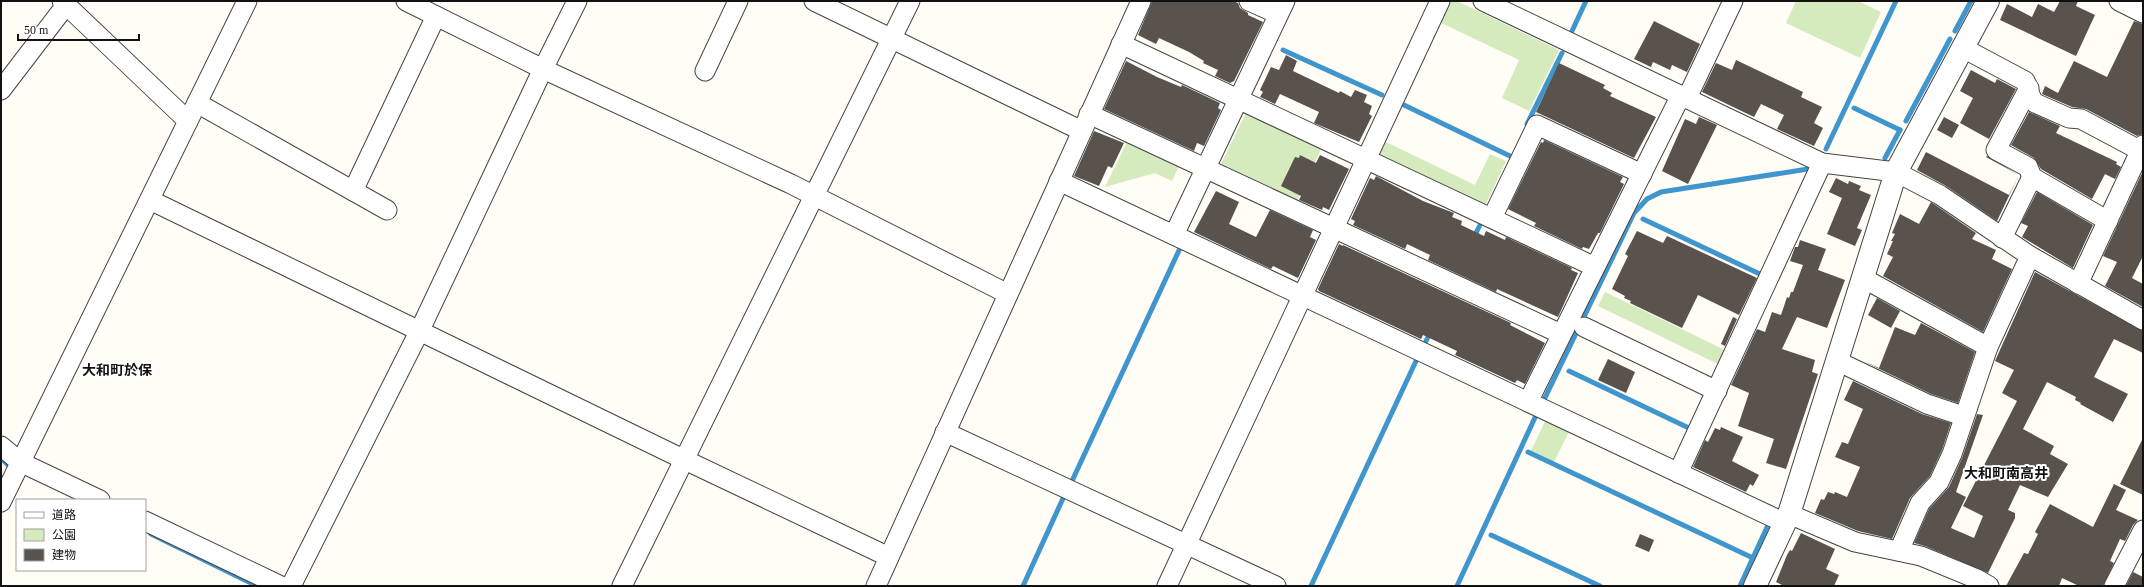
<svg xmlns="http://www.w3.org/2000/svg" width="2144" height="587" font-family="'Times New Roman','Noto Sans JP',serif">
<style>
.green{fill:#d5ebbd}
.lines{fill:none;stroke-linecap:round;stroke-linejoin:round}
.stream{stroke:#3f96cf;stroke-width:5}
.building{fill:#5a524d}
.minor-casing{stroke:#444;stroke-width:21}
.tertiary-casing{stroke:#444;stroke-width:24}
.minor{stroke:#fff;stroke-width:19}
.tertiary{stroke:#fff;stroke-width:22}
.labels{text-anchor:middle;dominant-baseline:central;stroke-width:4;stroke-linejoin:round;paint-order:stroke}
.quarter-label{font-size:14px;font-weight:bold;fill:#111;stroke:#fff}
</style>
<rect width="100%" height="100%" fill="#fffdf5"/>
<!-- green -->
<g class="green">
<path d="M1446 1H1457L1559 50 1529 111 1502 98 1519 60 1437 21Z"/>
<path d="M1796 1H1858L1881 12 1860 58 1786 23Z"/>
<path d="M1247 111 1322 147 1296 203 1220 166Z"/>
<path d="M1382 140 1475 185 1490 154 1506 161 1484 208 1374 156Z"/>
<path d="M1127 142 1179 166 1172 181 1155 173 1105 187Z"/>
<path d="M1605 292 1727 351 1720 365 1598 306Z"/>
<path d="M1547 417 1571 428 1554 462 1531 451Z"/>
</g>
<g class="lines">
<!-- stream -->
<g class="stream">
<path d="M1572 31 1586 1"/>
<path d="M1955 31 1971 1"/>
<path d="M1283 50 1382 95"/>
<path d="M1404 105 1512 157"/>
<path d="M1854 108 1900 130"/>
<path d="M1906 121 1950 39"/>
<path d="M1527 124 1562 53"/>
<path d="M1826 149 1896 1"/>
<path d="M1885 158 1900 130"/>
<path d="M1643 219 1762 275"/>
<path d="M1474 237 1480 225"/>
<path d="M1426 341 1431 331"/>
<path d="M1569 371 1691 429"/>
<path d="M1542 404 1634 213 1647 199 1661 192 1808 169"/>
<path d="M1528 452 1753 558"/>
<path d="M1 458 7 464"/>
<path d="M1072 481 1181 246"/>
<path d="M151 534 257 586"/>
<path d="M1491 535 1600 586"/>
<path d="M1023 586 1065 494"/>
<path d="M1311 586 1416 361"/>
<path d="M1457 586 1538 411"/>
<path d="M1740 586 1768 525"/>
</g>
</g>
<!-- building -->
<g class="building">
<path d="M1152 1H1233L1238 3 1240 8 1248 13V15L1263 22 1234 81 1230 83 1215 76 1218 70 1203 63 1204 61 1189 52 1159 38 1156 44 1138 35Z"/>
<path d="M2060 1H2078L2076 6 2095 15 2076 56 2000 20 2007 4 2032 17 2038 4 2054 12Z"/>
<path d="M1654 21 1700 44 1687 72 1672 65 1670 70 1653 62 1651 67 1634 59Z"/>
<path d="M2134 21 2143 24V134L2137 136 2086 109 2072 107 2042 94 2045 86 2058 93 2074 61 2107 77Z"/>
<path d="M1286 55 1297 61 1293 71 1339 93 1340 91 1351 97 1355 90 1367 95 1364 102 1372 106 1369 114 1372 116 1359 142 1314 123 1319 112 1280 94 1275 104 1260 97 1263 92 1260 90 1271 67 1279 70Z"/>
<path d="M1736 60 1803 92 1801 97 1822 107 1814 123 1823 128 1814 146 1777 129 1784 115 1761 104 1754 117 1702 92 1716 63 1732 70Z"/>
<path d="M1126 61 1157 77 1181 87 1182 85 1220 103 1218 108 1221 110 1204 146 1197 143 1194 151 1104 109Z"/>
<path d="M1559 63 1605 85 1603 88 1612 93 1610 96 1656 117 1634 158 1536 112Z"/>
<path d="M1971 70 1995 83 1997 79 2016 89 1989 139 1960 123 1973 98 1960 91Z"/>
<path d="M2029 112 2060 126 2056 133 2117 162 2116 164 2121 167 2115 179 2105 174 2092 199 2041 169 2034 158 2011 145Z"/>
<path d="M1699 117 1717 125 1688 184 1662 171 1685 119 1696 124Z"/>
<path d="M1944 117 1959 125 1952 138 1937 130Z"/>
<path d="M1094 131 1124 143 1112 168 1108 166 1099 186 1074 176Z"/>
<path d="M1544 140 1623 177 1620 182 1624 184 1600 233H1598L1589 249 1583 247 1582 249 1534 226 1536 223 1508 209 1541 142 1543 143Z"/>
<path d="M1926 152 2009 195 2019 175 1986 157 1987 156 2019 175 1997 221 1946 186 1917 170Z"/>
<path d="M1300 155 1316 163 1320 155 1349 169 1329 210 1323 207 1322 210 1299 200 1301 196 1281 186 1295 157 1299 158Z"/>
<path d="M2143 171V256L2132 278 2143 284V307L2105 286 2117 262 2103 256Z"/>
<path d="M1376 176 1423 201 1454 213 1452 217 1462 221 1461 225 1484 236 1486 231 1505 240 1506 237 1572 268 1571 270 1578 273 1558 317 1497 289 1496 292 1428 260 1430 255 1407 244 1405 249 1353 225 1355 221 1351 219 1370 178 1374 180Z"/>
<path d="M1836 178 1848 184 1849 181 1861 186 1859 190 1871 195 1857 228 1862 230 1855 246 1827 234 1842 198 1829 192Z"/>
<path d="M1216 191 1239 202 1229 224 1256 237 1270 210 1313 230 1310 237 1316 240 1298 278 1273 266 1271 269 1194 232Z"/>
<path d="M2037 192 2093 225 2073 268 2022 237 2028 226 2021 223Z"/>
<path d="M1931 202 1976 233 1972 239 1996 250 1992 259 2012 269 1983 332 1883 276 1893 257 1887 254 1893 241H1891L1895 234 1892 233 1900 214 1919 224Z"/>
<path d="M1637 231 1663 243 1667 236 1757 278 1739 315 1698 295 1682 328 1630 303 1631 301 1624 298 1625 296 1612 289 1628 256 1625 254Z"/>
<path d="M1800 240 1826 249 1818 270 1845 280 1827 328 1797 317 1782 349 1815 360 1812 372 1818 374 1786 469 1766 463 1774 439 1738 426 1749 393 1731 385 1757 329 1765 332 1772 312 1781 315 1787 297 1789 298 1791 292H1793L1803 265 1790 261 1795 247H1798Z"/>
<path d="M1339 244 1343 246V245L1511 323 1510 325 1545 343 1525 384 1517 380 1515 383 1455 355 1457 351 1423 335 1421 339 1319 291 1318 289Z"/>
<path d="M2035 272 2143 331V353L2114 339 2094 377 2128 394 2113 422 2080 404 2081 403 2075 400 2076 397 2047 382 2023 429 2054 446 2050 454 2068 464 2048 497 2020 485 2008 510 2015 513V518L1988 573 1925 546 1914 543 1929 509 1949 487 1962 458 1977 414 1983 415 1956 492 1966 497 1951 528 1974 538 1983 516 1963 506 2017 401 2002 393 2014 370 1995 361Z"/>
<path d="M1877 298 1900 311 1891 328 1868 315Z"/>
<path d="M1733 317 1737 319 1725 346 1721 344Z"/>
<path d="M1921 323 1975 352 1958 403 1931 394 1863 361 1879 368 1895 327 1915 335Z"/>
<path d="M1608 359 1635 372 1626 393 1598 380Z"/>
<path d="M1853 381 1922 414 1951 423 1942 450 1930 476 1910 498 1892 539 1858 531 1815 513 1821 499 1824 500 1828 492 1834 494 1835 492 1847 497 1860 467 1835 457 1842 442 1848 444 1863 409 1844 400Z"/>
<path d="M1721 427 1743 437 1732 461 1759 475 1753 486 1750 484 1746 492 1693 467 1705 440 1708 442 1715 428 1720 430Z"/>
<path d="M2143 438V495L2120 484Z"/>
<path d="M2114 484 2126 490 2116 510 2138 520 2133 525 2125 541 2120 539 2110 561 2114 563 2103 586H2079L2062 578 2059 586H2006L2024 553 2028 554 2038 534 2035 532 2050 504 2093 527Z"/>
<path d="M1801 533 1835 549 1826 569 1839 575 1834 586H1784L1776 582 1787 555 1790 550 1792 551Z"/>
<path d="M1640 534 1654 540 1649 552 1635 546Z"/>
<path d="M2133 572 2143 577V586H2126Z"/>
</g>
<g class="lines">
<!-- minor casing -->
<g class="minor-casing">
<g id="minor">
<path d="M62 1 188 121"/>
<path d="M406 1 543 69 791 184 1008 294"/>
<path d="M814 1 1082 131"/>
<path d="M1249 1 1278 14"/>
<path d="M1483 1 1822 163 1896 172 1940 195 2030 256 2143 320"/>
<path d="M2119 1 2143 13"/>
<path d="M1121 44 1595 267"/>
<path d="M1963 48 2025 81C2029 88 2029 97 2035 103L2069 118 2081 119 2143 152"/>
<path d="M705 71 738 1"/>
<path d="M2029 88 1996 150 2028 167 2032 177 2108 221"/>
<path d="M1 90 66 5"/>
<path d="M1687 98 1733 1"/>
<path d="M197 103 387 210"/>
<path d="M1089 114 1561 334"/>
<path d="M1059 181 1785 523"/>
<path d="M353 191 436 16"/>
<path d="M150 200 685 460 889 557"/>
<path d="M1492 218 1537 125 1642 174"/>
<path d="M1174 235 1285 1"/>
<path d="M2002 238 2032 177"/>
<path d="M1863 278 1988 347"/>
<path d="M2078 284 2143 145"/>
<path d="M1584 327 1717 391"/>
<path d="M1837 361 1927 404 1963 416"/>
<path d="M1528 402 1681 95"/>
<path d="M945 432 1276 586"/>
<path d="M1 446 20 462 100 500"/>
<path d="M1678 473 1822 163"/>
<path d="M1 502 247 1"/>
<path d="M1789 514 1855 542 1921 556 1977 579 1989 586"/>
<path d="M145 521 281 586"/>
<path d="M1899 551 1920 503 1939 482 1952 454 1988 347 2030 256"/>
<path d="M291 586 419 332 543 69 577 1"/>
<path d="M622 586 910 1"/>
<path d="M876 586 1141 1"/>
<path d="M1167 586 1440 1"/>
<path d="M2114 586 2143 530"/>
</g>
</g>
<!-- tertiary casing -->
<g class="tertiary-casing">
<path id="tertiary" d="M1755 586 1789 514 1896 172 1988 1"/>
</g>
<!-- minor -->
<use href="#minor" class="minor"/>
<!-- tertiary -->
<use href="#tertiary" class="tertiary"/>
</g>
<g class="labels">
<!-- quarter labels -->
<g class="quarter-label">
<text x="117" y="370">大和町於保</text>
<text x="2006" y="473">大和町南高井</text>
</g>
</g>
<!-- border -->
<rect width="2144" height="587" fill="none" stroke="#111111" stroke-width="4"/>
<!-- legend -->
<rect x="16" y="499" width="130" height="72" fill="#ffffff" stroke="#a0a0a0"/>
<rect x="24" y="512" width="20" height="6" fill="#ffffff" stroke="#a0a0a0"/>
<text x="52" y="519" font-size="12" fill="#111111">道路</text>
<rect x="24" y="529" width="20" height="12" fill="#d5ebbd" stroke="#a0a0a0"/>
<text x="52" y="539" font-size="12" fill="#111111">公園</text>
<rect x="24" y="549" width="20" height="12" fill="#5a524d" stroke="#a0a0a0"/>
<text x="52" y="559" font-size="12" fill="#111111">建物</text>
<!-- scale -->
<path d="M18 34v6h121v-6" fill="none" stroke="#111111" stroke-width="2"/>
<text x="24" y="34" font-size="12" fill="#111111" stroke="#ffffff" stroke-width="3" paint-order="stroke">50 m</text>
</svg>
